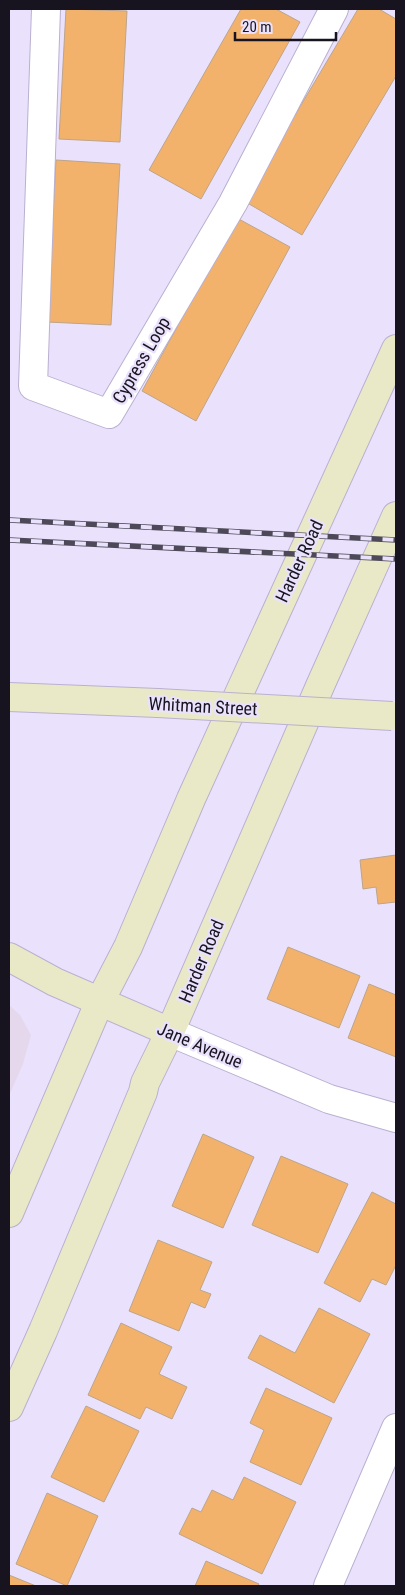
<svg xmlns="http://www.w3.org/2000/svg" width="405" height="1595" font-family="'Roboto Condensed',sans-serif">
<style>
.education{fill:#e5d8ec}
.building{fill:#f3b26c;stroke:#bda48a}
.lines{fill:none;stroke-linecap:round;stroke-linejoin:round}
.street-casing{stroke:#bab0d0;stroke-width:30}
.secondary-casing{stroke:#bab0d0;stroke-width:30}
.street{stroke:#fff;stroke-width:28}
.secondary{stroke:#eae9c7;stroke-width:28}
.rail-casing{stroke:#4e4958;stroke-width:5.5}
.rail{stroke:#eae2fd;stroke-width:4;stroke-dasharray:11;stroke-linecap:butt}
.secondary-bridge-casing{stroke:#bab0d0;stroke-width:30;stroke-linecap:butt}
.secondary-bridge{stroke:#eae9c7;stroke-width:28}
.labels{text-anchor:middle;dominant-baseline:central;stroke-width:4.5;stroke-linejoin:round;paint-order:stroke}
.street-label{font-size:18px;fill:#18141f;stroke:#eae2fd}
</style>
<rect width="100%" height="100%" fill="#eae2fd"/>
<!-- education -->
<path class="education" d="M9 1005 20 1015 31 1035 23 1064 9 1096Z"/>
<!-- building -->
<g class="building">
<path d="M66 9 127 11 120 142 59 139Z"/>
<path d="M241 9H276L300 22 201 199 149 170Z"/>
<path d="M358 9H379L396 19V76L302 235 244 201Z"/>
<path d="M56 160 120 164 111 325 47 322Z"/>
<path d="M237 218 290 247 196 421 142 391Z"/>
<path d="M396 855V902L378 904 376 887 363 889 360 860Z"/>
<path d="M288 947 360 976 339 1028 267 999Z"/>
<path d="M369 984 396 995V1057L348 1038Z"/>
<path d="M203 1134 254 1157 223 1228 172 1206Z"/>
<path d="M281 1156 348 1184 318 1253 252 1225Z"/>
<path d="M372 1192 396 1204V1265L386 1285 372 1279 360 1302 324 1283Z"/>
<path d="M158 1240 212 1262 200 1290 211 1294 205 1308 191 1302 179 1331 129 1311Z"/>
<path d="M319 1308 370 1334 334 1403 248 1358 260 1335 295 1353Z"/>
<path d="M121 1323 172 1347 159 1374 187 1387 172 1419 146 1407 140 1419 88 1395Z"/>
<path d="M266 1388 332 1418 301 1485 250 1462 264 1430 250 1423Z"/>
<path d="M86 1406 139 1431 104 1502 51 1477Z"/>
<path d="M244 1477 296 1502 262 1574 179 1534 192 1508 201 1512 212 1490 233 1500Z"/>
<path d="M47 1493 98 1516 67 1586 16 1564Z"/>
<path d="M206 1561 259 1584 258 1586H195Z"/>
<path d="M9 1575 36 1586H9Z"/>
</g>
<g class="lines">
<!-- street casing -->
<g class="street-casing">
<g id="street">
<path d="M46 9 33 386 109 414 233 203 334 9"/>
<path d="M170 1032 329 1099 396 1118"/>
<path d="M328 1586 396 1428"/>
</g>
</g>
<!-- secondary casing -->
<g class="secondary-casing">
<g id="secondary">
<path d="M9 697 158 703"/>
<path d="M9 957 55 982 170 1032"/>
<path d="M9 1213 99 1003 128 947 191 799 396 349"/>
<path d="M9 1407 43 1331 143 1092 145 1083 170 1032 320 686 396 516"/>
</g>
</g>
<!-- street -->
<use href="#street" class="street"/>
<!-- secondary -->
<use href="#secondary" class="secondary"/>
<!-- rail casing -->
<g class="rail-casing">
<g id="rail">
<path d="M9 520 396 540"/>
<path d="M9 540 396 559"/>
</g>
</g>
<!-- rail -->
<use href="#rail" class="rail"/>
<!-- secondary-bridge casing -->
<g class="secondary-bridge-casing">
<path id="secondary-bridge" d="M158 703 392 716"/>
</g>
<!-- secondary-bridge -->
<use href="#secondary-bridge" class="secondary-bridge"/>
</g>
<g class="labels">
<!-- street labels -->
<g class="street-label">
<text transform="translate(141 360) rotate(-60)">Cypress Loop</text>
<text transform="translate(299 561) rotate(-65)">Harder Road</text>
<text transform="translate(203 706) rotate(3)">Whitman Street</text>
<text transform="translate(201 961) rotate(-67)">Harder Road</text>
<text transform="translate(200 1045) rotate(23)">Jane Avenue</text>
</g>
</g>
<!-- border -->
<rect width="405" height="1595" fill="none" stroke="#18141f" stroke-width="20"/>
<!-- scale -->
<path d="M235 32v8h101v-8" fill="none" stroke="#18141f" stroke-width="2.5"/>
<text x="242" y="32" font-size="15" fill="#18141f" stroke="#eae2fd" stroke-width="4" paint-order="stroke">20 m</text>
</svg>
